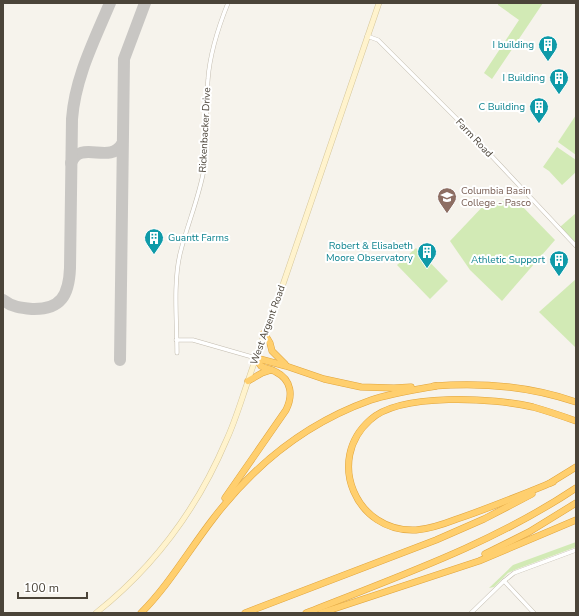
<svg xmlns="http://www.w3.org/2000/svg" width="579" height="616" font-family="'Nunito Sans',sans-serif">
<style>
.green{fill:#d2eab5}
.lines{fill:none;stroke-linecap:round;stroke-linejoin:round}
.taxiway{stroke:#c8c6c3;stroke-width:12}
.minor-casing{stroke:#c2bbae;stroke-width:4.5}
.secondary-casing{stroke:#d6c79b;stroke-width:6}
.motorway-casing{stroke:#e0a43c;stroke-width:7}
.minor{stroke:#fff;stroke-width:3.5}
.secondary{stroke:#fff3cd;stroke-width:5}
.motorway{stroke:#ffcf6e;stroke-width:6}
.labels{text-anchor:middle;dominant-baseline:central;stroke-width:4;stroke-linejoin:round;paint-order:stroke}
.culture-label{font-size:10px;fill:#0d838f;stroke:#fff;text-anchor:end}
.street-label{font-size:10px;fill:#4b4439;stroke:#fff}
.education-label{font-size:10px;fill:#785e54;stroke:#fff;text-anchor:start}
</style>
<rect width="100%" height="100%" fill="#f6f3ec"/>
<!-- green -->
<g class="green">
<path d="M498 3H543L492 79 484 73 519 20 498 5Z"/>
<path d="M576 115V155L558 142Z"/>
<path d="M557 147 576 160V172L562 185 549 171 543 167Z"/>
<path d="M503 201 519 203 555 240 502 301 470 270 450 241 486 203Z"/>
<path d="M576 213V244L560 227Z"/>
<path d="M416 248 448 281 430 299 397 265Z"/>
<path d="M576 279V348L539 312Z"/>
<path d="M576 542V547L517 569 508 573 494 587 489 588 513 565Z"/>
</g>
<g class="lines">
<!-- taxiway -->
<g class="taxiway">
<path d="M71 163C80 139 110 165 122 144"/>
<path d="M3 300C12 307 21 308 32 309 61 310 69 295 70 268L72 119C75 78 94 41 110 3"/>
<path d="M120 360 124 59 145 3"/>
</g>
<!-- minor casing -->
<g class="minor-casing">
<g id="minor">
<path d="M367 36 378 40 456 118 576 246"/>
<path d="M176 340H193L256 358"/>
<path d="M177 353C177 323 173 283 180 254 187 225 199 198 204 169 209 139 205 109 208 79 210 52 218 28 228 3"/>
<path d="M504 581 534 613"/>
<path d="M471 613 504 581 514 573 576 550"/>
</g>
</g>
<!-- secondary casing -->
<g class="secondary-casing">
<path id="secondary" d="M96 613C154 567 197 509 226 441 235 422 241 401 248 381 257 354 267 326 278 299L379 3"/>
</g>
<!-- motorway casing -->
<g class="motorway-casing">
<g id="motorway">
<path d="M264 333 270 343 272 351 285 364"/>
<path d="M256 358 286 366 324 379 361 387 394 388 411 387"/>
<path d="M248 381 262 373 271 370"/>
<path d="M434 386C483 382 529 386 576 402"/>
<path d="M553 482C521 495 490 508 457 519 444 524 430 529 416 530 356 533 325 460 370 420 400 392 495 398 533 407 547 411 562 416 576 421"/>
<path d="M550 483 576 467"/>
<path d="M225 498 286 410C293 396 292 380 276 372 272 369 265 369 261 366 259 364 258 360 256 358"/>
<path d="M485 554 529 532 576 503"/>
<path d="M141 613C169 585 189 550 213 519 254 465 306 423 371 400 392 393 414 390 436 386"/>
<path d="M245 613 436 540 484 519 532 494"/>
<path d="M306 613C399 576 492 544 576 488"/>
<path d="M321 613 479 561 576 520"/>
</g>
</g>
<!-- minor -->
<use href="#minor" class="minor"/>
<!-- secondary -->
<use href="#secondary" class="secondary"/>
<!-- motorway -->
<use href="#motorway" class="motorway"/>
</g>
<!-- icons -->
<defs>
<g id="building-pin" transform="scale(1)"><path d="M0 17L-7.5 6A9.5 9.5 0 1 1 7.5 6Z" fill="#0f9aa8" stroke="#fff"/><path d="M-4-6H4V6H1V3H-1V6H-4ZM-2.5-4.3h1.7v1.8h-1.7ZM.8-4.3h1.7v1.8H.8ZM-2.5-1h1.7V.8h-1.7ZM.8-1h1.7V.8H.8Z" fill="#fff"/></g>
<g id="university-pin" transform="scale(1)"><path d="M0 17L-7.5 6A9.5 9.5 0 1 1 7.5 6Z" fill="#8d6e63" stroke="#fff"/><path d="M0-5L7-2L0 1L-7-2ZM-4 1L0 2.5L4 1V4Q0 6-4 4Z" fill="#fff"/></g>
</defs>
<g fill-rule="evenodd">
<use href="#building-pin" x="548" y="45"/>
<use href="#building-pin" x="559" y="78"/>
<use href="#building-pin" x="539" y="107"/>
<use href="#university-pin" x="447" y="197"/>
<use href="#building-pin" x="154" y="238"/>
<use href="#building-pin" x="427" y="252"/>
<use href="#building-pin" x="559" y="260"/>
</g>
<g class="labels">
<!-- culture labels -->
<g class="culture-label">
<text x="534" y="45">I building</text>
<text x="545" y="78">I Building</text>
<text x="525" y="107">C Building</text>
<text x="168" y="238" text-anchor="start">Guantt Farms</text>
<text x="413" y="246">Robert &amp; Elisabeth<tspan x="413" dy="12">Moore Observatory</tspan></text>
<text x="545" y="260">Athletic Support</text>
</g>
<!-- street labels -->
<g class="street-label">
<text transform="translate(205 130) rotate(-87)">Rickenbacker Drive</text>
<text transform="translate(474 138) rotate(47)">Farm Road</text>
<text transform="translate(268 325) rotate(-70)">West Argent Road</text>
</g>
<!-- education labels -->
<g class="education-label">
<text x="461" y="191">Columbia Basin<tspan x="461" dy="12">College - Pasco</tspan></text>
</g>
</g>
<!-- border -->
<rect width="579" height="616" fill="none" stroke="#4b4439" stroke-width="8"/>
<!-- scale -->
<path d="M18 592v6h69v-6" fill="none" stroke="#4b4439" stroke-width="2"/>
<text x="24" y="592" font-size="12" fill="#4b4439" stroke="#ffffff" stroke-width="3" paint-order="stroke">100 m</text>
</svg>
